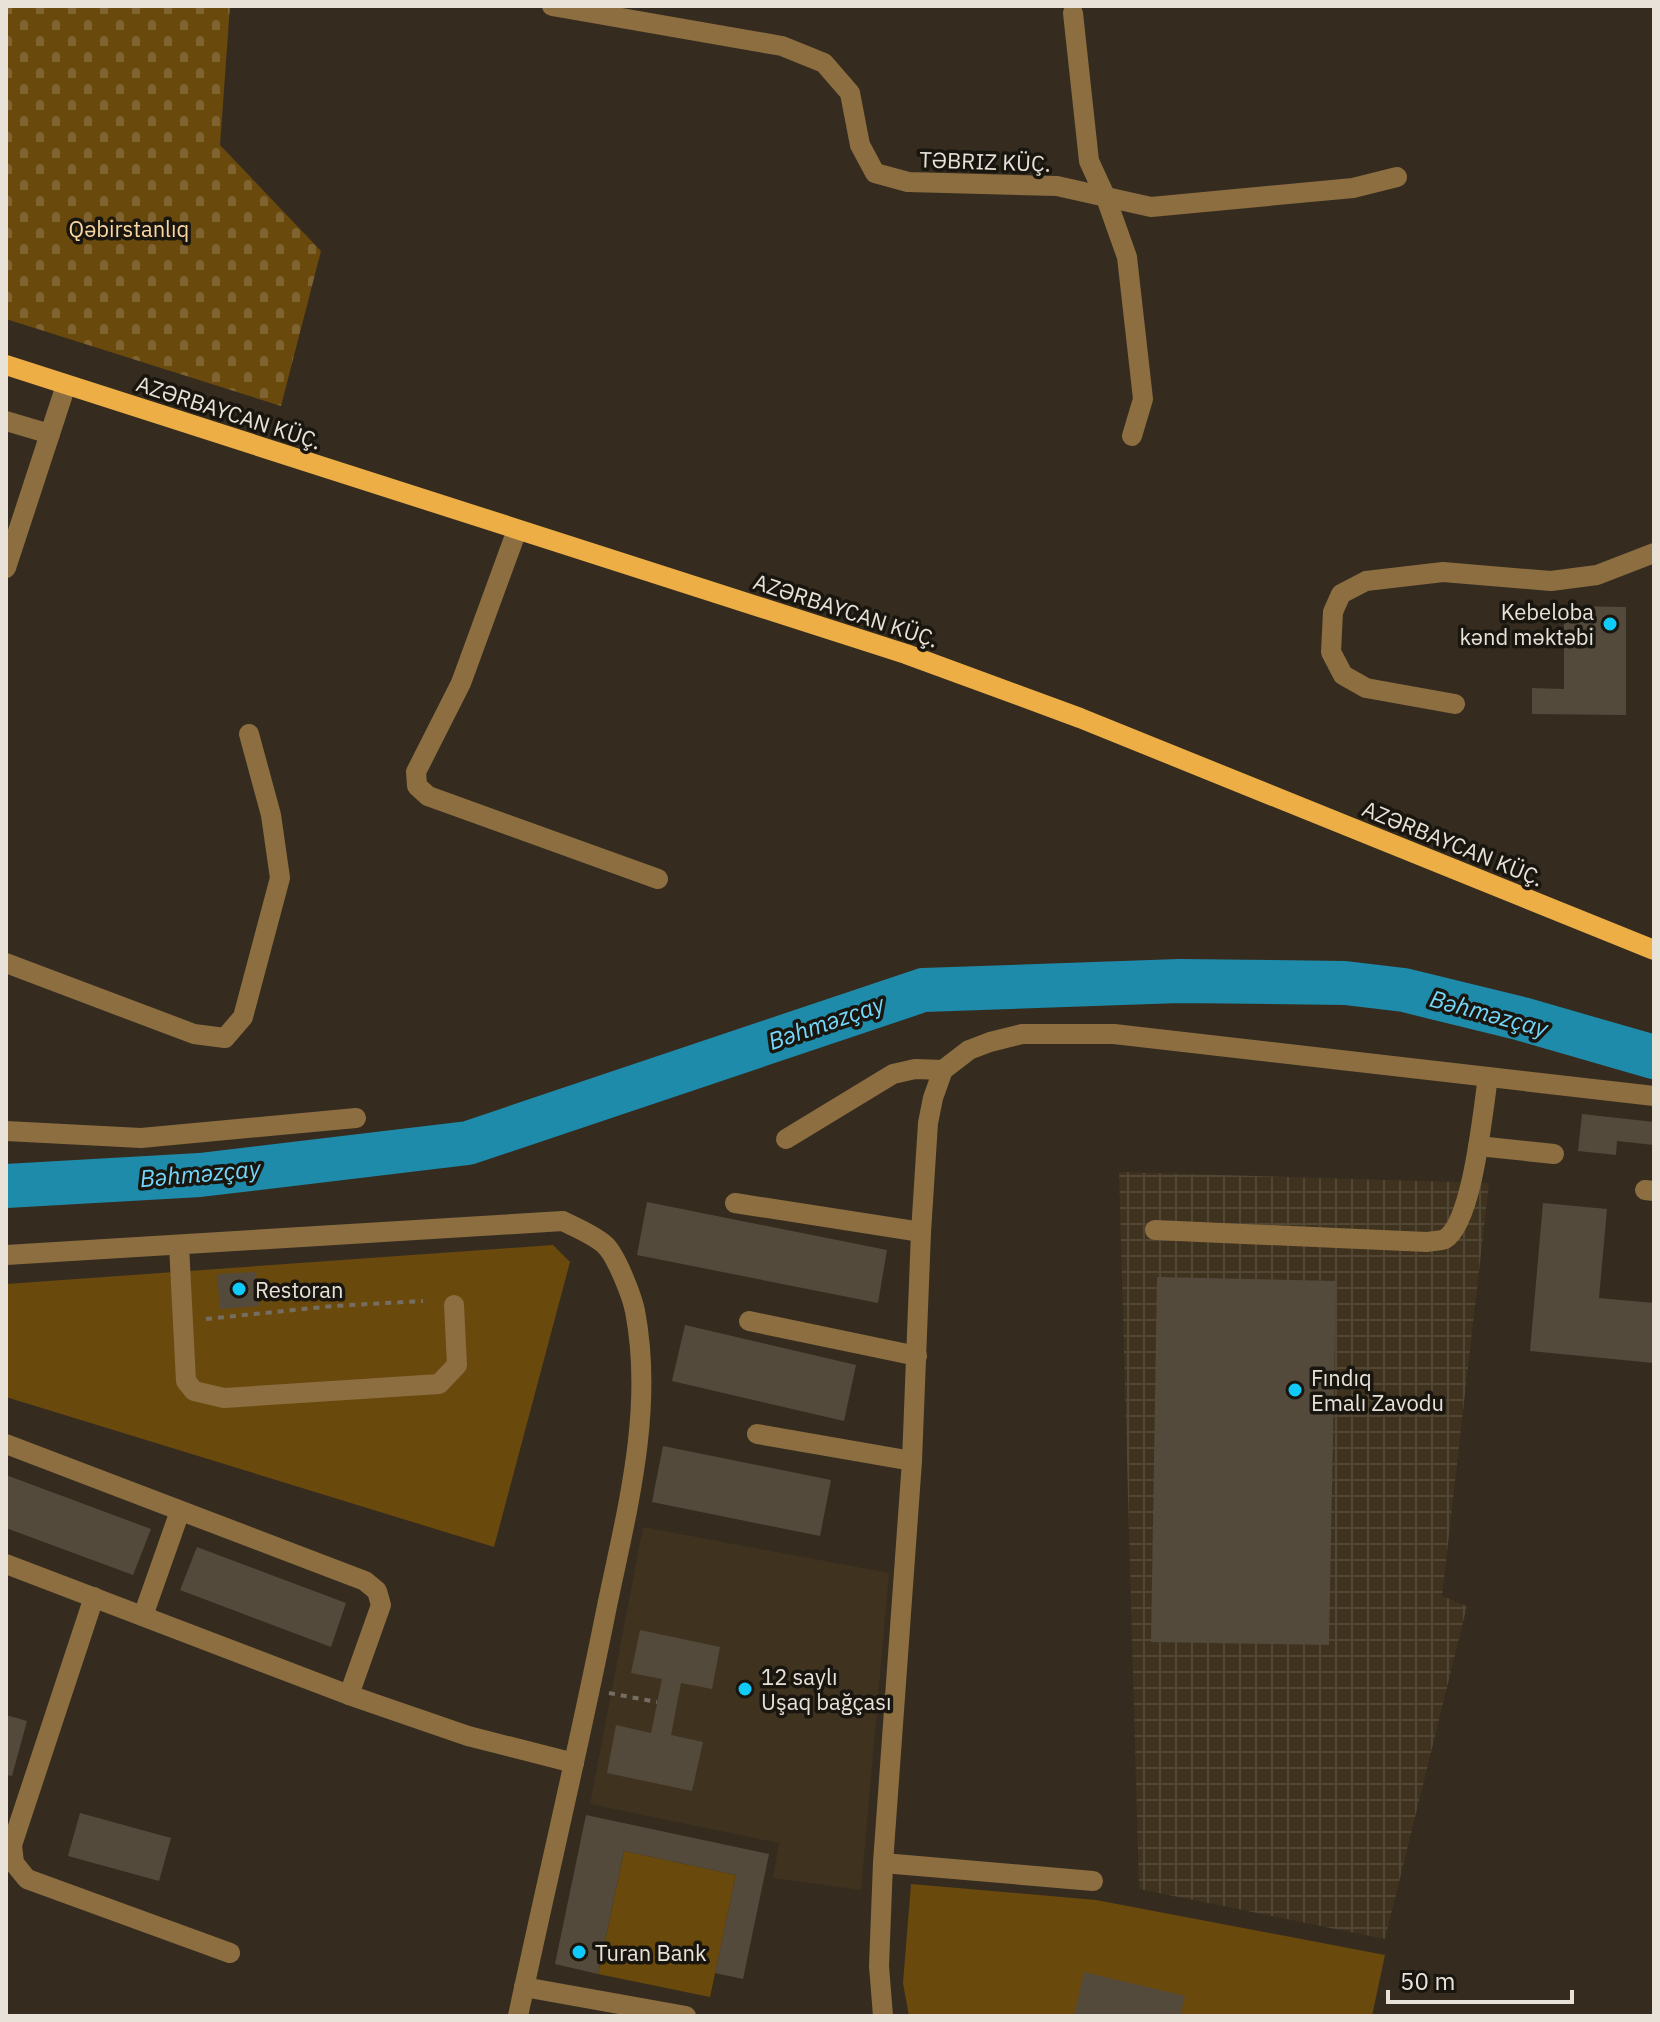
<svg xmlns="http://www.w3.org/2000/svg" width="1660" height="2022" font-family="'IBM Plex Sans',sans-serif">
<style>
.built{fill:#3f321f}
.industrial{fill:url(#industrial-grid)}
.cemetery{fill:url(#cemetery-stones)}
.park{fill:#6a490d}
.lines{fill:none;stroke-linecap:round;stroke-linejoin:round}
.river{stroke:#1f8bab;stroke-width:44}
.building{fill:#544a3c}
.path{stroke:#766e62;stroke-width:4;stroke-dasharray:6 6;stroke-linecap:butt}
.minor{stroke:#8c6e41;stroke-width:20}
.major{stroke:#ecae45;stroke-width:20}
.poi-dot{fill:#10cafa;stroke:#19150f;stroke-width:3}
.labels{text-anchor:middle;dominant-baseline:central;stroke-width:7;stroke-linejoin:round;paint-order:stroke}
.street-label{font-size:22px;fill:#e8e2d9;stroke:#19150f}
.park-label{font-size:22px;fill:#fbd6a1;stroke:#19150f}
.poi-label{font-size:22px;fill:#e8e2d9;stroke:#19150f;text-anchor:start}
.water-label{font-size:24px;font-style:italic;fill:#73d8fc;stroke:#19150f}
</style>
<defs>
<pattern id="industrial-grid" width="8" height="8" patternUnits="userSpaceOnUse" patternTransform="scale(2)"><rect width="8" height="8" fill="#3f321f"/><path d="M0 4h8M4 0v8" fill="none" stroke="#524634"/></pattern>
<pattern id="cemetery-stones" width="16" height="16" patternUnits="userSpaceOnUse" patternTransform="scale(2)"><rect width="16" height="16" fill="#6a490d"/><path d="M2 7V4a2 2 0 0 1 4 0v3zM10 15v-3a2 2 0 0 1 4 0v3z" fill="#7f6330"/></pattern>
</defs>
<rect width="100%" height="100%" fill="#352c1f"/>
<!-- built -->
<path class="built" d="M643 1527 889 1573 861 1890 773 1878 779 1843 590 1804Z"/>
<!-- industrial -->
<path class="industrial" d="M1119 1172 1489 1183 1442 1596 1467 1606 1385 1939 1139 1889Z"/>
<!-- cemetery -->
<path class="cemetery" d="M6 6H230L220 145 321 251 281 406 6 319Z"/>
<!-- park -->
<g class="park">
<path d="M553 1245 570 1262 494 1547 6 1397V1284Z"/>
<path d="M624 1851 736 1875 710 1997 598 1974Z"/>
<path d="M911 1884 1096 1900 1385 1955 1372 2016H909L903 1983Z"/>
</g>
<g class="lines">
<!-- river -->
<path class="river" d="M6 1186 200 1175 468 1143 923 990 1179 981 1345 983 1404 990 1522 1019 1654 1057"/>
</g>
<!-- building -->
<g class="building">
<path d="M1564 606 1626 607V715L1532 714V688L1564 689Z"/>
<path d="M1582 1114 1654 1122V1145L1617 1141 1616 1155 1578 1151Z"/>
<path d="M647 1202 887 1250 878 1303 637 1255Z"/>
<path d="M1543 1203 1607 1209 1599 1298 1654 1303V1363L1530 1351Z"/>
<path d="M256 1272 259 1306 220 1309 217 1274Z"/>
<path d="M1157 1277 1336 1281 1329 1645 1151 1642Z"/>
<path d="M685 1325 856 1365 844 1421 672 1381Z"/>
<path d="M663 1446 831 1480 820 1536 652 1502Z"/>
<path d="M6 1475 151 1529 133 1575 6 1528Z"/>
<path d="M197 1547 346 1603 331 1647 180 1590Z"/>
<path d="M640 1630 720 1647 712 1689 681 1683 671 1735 703 1742 692 1791 607 1773 616 1725 651 1733 662 1679 631 1673Z"/>
<path d="M6 1715 27 1721 12 1776 6 1775Z"/>
<path d="M80 1813 171 1838 159 1881 68 1856Z"/>
<path d="M586 1815 769 1854 743 1979 715 1973 736 1875 624 1851 598 1974 555 1964Z"/>
<path d="M1084 1972 1185 1996 1180 2016H1074Z"/>
</g>
<g class="lines">
<!-- path -->
<g class="path">
<path d="M206 1319 333 1306 423 1301"/>
<path d="M609 1693 657 1702"/>
</g>
<!-- minor -->
<g class="minor">
<path d="M552 6 782 46 824 63 850 93 860 145 875 173 908 182 1057 186 1151 207 1353 188 1397 177"/>
<path d="M1073 13 1089 161 1106 198 1127 257 1143 399 1132 436"/>
<path d="M6 421 50 434"/>
<path d="M517 530 461 683 416 772 417 786 428 796 658 879"/>
<path d="M6 568 66 385"/>
<path d="M1455 704 1366 688 1343 675 1331 652 1333 612 1341 594 1366 581 1443 572 1551 581 1597 575 1654 553"/>
<path d="M6 963 194 1034 225 1038 243 1017 280 878 271 815 249 734"/>
<path d="M6 1131 141 1138 356 1118"/>
<path d="M786 1139 893 1074 915 1069 943 1070"/>
<path d="M1478 1146 1554 1154"/>
<path d="M1645 1190 1654 1191"/>
<path d="M735 1203 921 1232"/>
<path d="M1155 1230 1427 1242C1432 1241 1441 1241 1445 1239 1473 1222 1483 1109 1488 1077"/>
<path d="M179 1245 186 1381 194 1391 224 1398 439 1384 457 1365 454 1305"/>
<path d="M6 1255 563 1221C576 1228 594 1235 605 1245 616 1255 632 1296 635 1311 654 1410 627 1510 607 1606 580 1743 547 1879 518 2016"/>
<path d="M749 1321 917 1356"/>
<path d="M757 1434 912 1461"/>
<path d="M6 1444 365 1581 377 1591 381 1605 349 1695"/>
<path d="M6 1564 349 1695 468 1736 574 1763"/>
<path d="M94 1597 12 1845 14 1863 27 1879 230 1953"/>
<path d="M143 1616 180 1511"/>
<path d="M883 1863 1093 1881"/>
<path d="M524 1987 686 2016"/>
<path d="M883 2016 879 1966 883 1863 912 1461 921 1232 928 1123 933 1098 943 1070 969 1050 990 1042 1022 1034H1114L1654 1096"/>
</g>
<!-- major -->
<path class="major" d="M6 365 906 654 1080 718 1654 950"/>
</g>
<!-- markers -->
<g class="poi-dot">
<circle cx="1610" cy="624" r="8"/>
<circle cx="239" cy="1289" r="8"/>
<circle cx="1295" cy="1390" r="8"/>
<circle cx="745" cy="1689" r="8"/>
<circle cx="579" cy="1952" r="8"/>
</g>
<g class="labels">
<!-- street labels -->
<g class="street-label">
<text transform="translate(985 161) rotate(2)">TƏBRIZ KÜÇ.</text>
<text transform="translate(229 412) rotate(18)">AZƏRBAYCAN KÜÇ.</text>
<text transform="translate(846 610) rotate(18)">AZƏRBAYCAN KÜÇ.</text>
<text transform="translate(1453 843) rotate(22)">AZƏRBAYCAN KÜÇ.</text>
</g>
<!-- park labels -->
<g class="park-label">
<text x="129" y="228">Qəbirstanlıq</text>
</g>
<!-- poi labels -->
<g class="poi-label">
<text x="1594" y="611" text-anchor="end">Kebeloba<tspan x="1594" dy="25">kənd məktəbi</tspan></text>
<text x="255" y="1289">Restoran</text>
<text x="1311" y="1377">Fındıq<tspan x="1311" dy="25">Emalı Zavodu</tspan></text>
<text x="761" y="1676">12 saylı<tspan x="761" dy="25">Uşaq bağçası</tspan></text>
<text x="595" y="1952">Turan Bank</text>
</g>
<!-- water labels -->
<g class="water-label">
<text transform="translate(1489 1013) rotate(15)">Bəhməzçay</text>
<text transform="translate(826 1022) rotate(-19)">Bəhməzçay</text>
<text transform="translate(200 1173) rotate(-5)">Bəhməzçay</text>
</g>
</g>
<!-- border -->
<rect width="1660" height="2022" fill="none" stroke="#e8e2d9" stroke-width="16"/>
<!-- scale -->
<path d="M1388 1990v12h184v-12" fill="none" stroke="#e8e2d9" stroke-width="4"/>
<text x="1400" y="1990" font-size="24" fill="#e8e2d9" stroke="#19150f" stroke-width="6" paint-order="stroke">50 m</text>
</svg>
